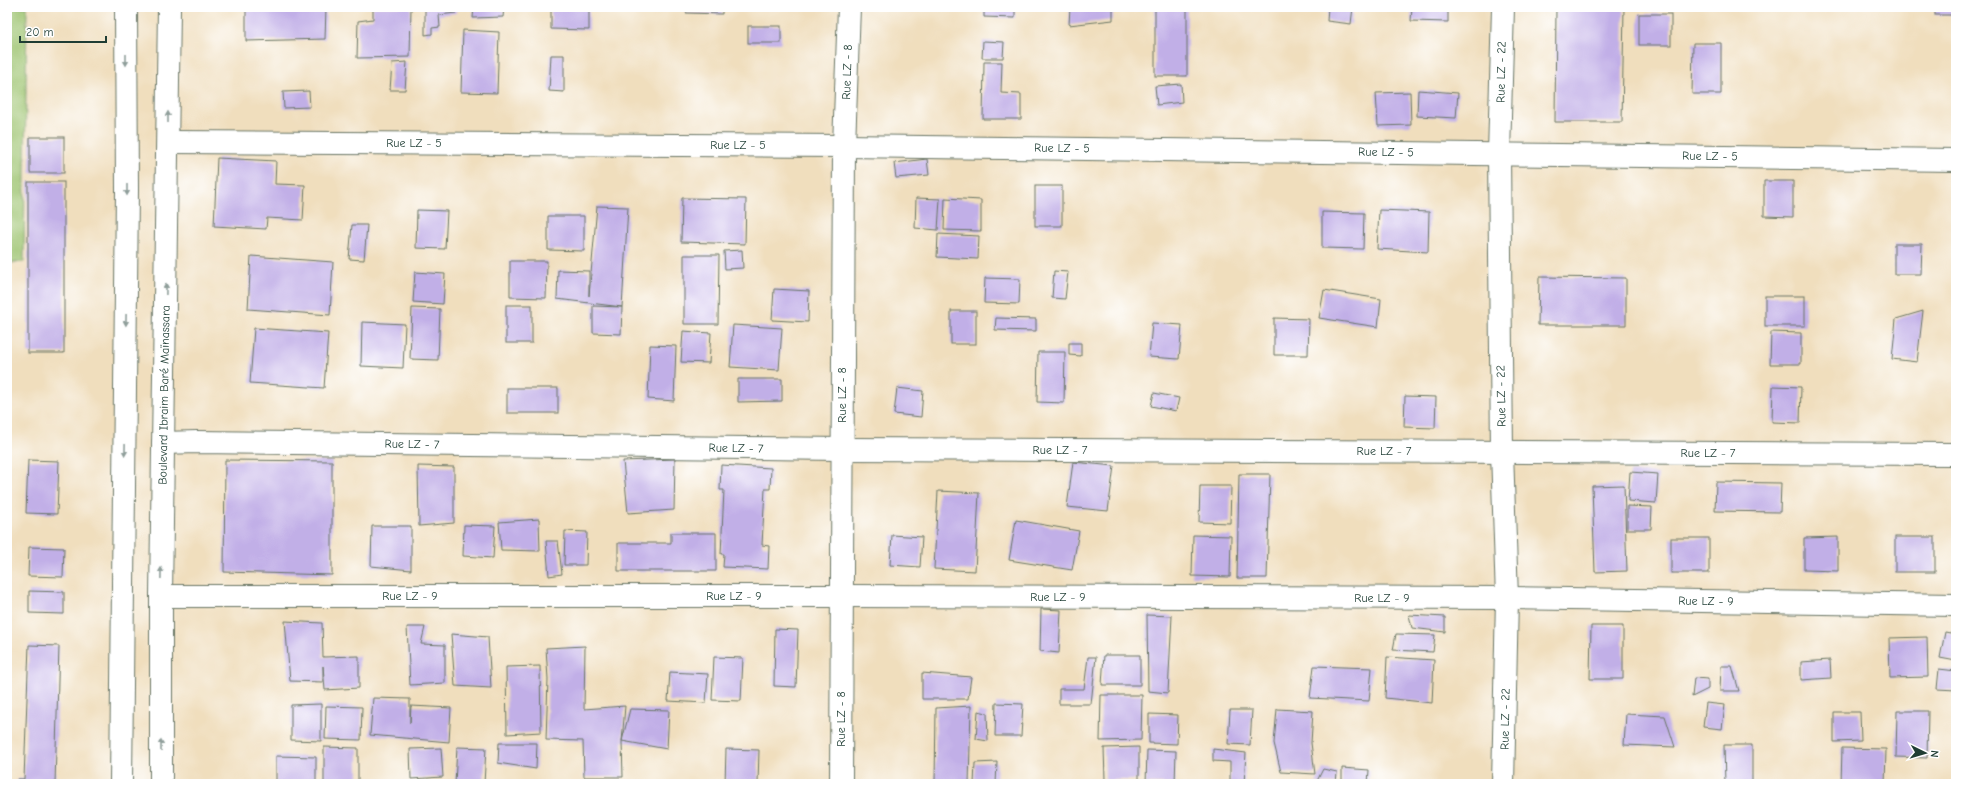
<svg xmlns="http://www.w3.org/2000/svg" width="1963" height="791" font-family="'Comic Neue',sans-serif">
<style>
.green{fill:#9cc36e;stroke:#5e8051}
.building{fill:#c1afe7}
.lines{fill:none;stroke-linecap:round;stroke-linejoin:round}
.minor-casing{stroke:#687564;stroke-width:24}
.major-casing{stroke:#687564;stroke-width:24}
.minor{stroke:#fff;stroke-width:22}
.major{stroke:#fff;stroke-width:22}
.oneway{fill:#8f9e9a}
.labels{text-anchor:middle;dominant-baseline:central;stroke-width:3.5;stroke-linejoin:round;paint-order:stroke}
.street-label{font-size:12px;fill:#1f3d34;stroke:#fff}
</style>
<rect width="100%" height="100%" fill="#fff"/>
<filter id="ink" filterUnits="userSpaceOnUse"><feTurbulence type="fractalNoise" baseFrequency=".025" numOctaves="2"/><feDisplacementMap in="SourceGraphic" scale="8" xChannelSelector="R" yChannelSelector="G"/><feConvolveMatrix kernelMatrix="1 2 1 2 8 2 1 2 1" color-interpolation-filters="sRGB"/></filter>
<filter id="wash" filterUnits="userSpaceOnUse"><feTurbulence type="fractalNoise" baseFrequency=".012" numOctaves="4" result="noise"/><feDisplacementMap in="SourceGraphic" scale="16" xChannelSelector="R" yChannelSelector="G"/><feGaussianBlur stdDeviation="0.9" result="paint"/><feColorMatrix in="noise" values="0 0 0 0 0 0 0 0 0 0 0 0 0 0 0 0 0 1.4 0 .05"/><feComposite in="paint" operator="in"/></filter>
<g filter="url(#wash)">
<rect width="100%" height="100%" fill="#f0debd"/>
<!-- green -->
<path class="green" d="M7 7H27L24 262 7 263Z"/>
<g id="blocks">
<!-- building -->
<g class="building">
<path d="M246 7H326L325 39 246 41Z"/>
<path d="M373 7H411L410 57 357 58 358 21 373 19Z"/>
<path d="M425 7H456V13L439 15 440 27 432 28V34L425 35Z"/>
<path d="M474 7H504L503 17 473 18Z"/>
<path d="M551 7H589V30L551 29Z"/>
<path d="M686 7H722V14L686 13Z"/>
<path d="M984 7H1015V18L984 17Z"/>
<path d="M1070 7H1113V20L1069 25Z"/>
<rect x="1155" y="7" width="32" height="69"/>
<path d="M1328 7H1353L1351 24 1327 21Z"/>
<path d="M1412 7H1448V22L1411 21Z"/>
<path d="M1556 7H1624L1622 122H1555Z"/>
<rect x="1935" y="7" width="21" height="8"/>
<rect x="1639" y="14" width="32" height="31"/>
<rect x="748" y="26" width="33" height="17"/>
<path d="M463 30 499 32 497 93 461 92Z"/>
<path d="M983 41 1004 42 1003 58H982Z"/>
<path d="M1693 43H1721V94H1692Z"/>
<path d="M551 55H564V92L549 91Z"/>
<path d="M407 62 405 90H390L392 63Z"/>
<path d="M984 62H1002L1001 93 1021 94V119H983Z"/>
<path d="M1181 84 1182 102 1157 105 1155 86Z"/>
<path d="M1418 90 1458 93 1456 118 1417 116Z"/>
<path d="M309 91 310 107 284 108 283 92Z"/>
<path d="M1410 92 1411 125 1378 126 1376 93Z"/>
<rect x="30" y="137" width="34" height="36"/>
<path d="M217 158 276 161 275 184 305 185 303 220 267 218 266 229 214 226Z"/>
<path d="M927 159 929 175 896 178 894 163Z"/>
<path d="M1764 181H1793V217L1764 216Z"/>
<rect x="28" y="182" width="36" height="171"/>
<rect x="1035" y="186" width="27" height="40"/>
<path d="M682 198 746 199 745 244 681 242Z"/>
<path d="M916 198 940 199 938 230 915 228Z"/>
<path d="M945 198 981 200V231L944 230Z"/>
<path d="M597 206 628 207 622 307 557 299 558 270 589 271V296Z"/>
<path d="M417 210 447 211 445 249 416 248Z"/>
<path d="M1379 210 1429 212 1428 252 1377 249Z"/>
<path d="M1322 212 1364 213 1363 249 1322 248Z"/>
<path d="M548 216H584V251L548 250Z"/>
<path d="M352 225H367L364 260 349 259Z"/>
<path d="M938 234 979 236 978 259 937 257Z"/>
<path d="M1894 244H1922L1921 274H1894Z"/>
<path d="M742 250 743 268 725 269 724 251Z"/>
<path d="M684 255H719L718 324H684Z"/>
<path d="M251 256 333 262 330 315 248 309Z"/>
<path d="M510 261H547L546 298 510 297Z"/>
<path d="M1054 271 1068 272 1065 299 1052 298Z"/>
<path d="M415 272 445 274 443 304 413 302Z"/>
<path d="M1539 277 1626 278V325H1538Z"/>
<path d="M985 278 1020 279 1019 304 984 303Z"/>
<path d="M774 289 809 291 808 322 772 320Z"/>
<path d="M1324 290 1381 299 1378 327 1319 318Z"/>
<rect x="1765" y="296" width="40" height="30"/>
<rect x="506" y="305" width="26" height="38"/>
<path d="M593 306 622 307 621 334 593 333Z"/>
<path d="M412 308 440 309 438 360 410 359Z"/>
<rect x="951" y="311" width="25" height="33"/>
<path d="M1923 311 1917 362 1892 359 1896 319Z"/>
<path d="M996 318 1036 319V331L995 330Z"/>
<path d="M1274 318 1309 319 1308 355H1274Z"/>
<path d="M362 322 405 324 403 368 361 366Z"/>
<path d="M1152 323 1182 325 1179 359 1149 357Z"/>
<path d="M733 325 782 328 779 370 730 367Z"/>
<path d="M254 328 328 333 324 388 250 383Z"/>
<path d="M683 331 711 333 709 363 681 362Z"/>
<path d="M1771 332 1801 333V364H1770Z"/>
<path d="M1069 343H1081V356L1069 355Z"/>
<path d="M650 345 676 346 674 401 648 399Z"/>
<path d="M1038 352H1065L1064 403 1037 402Z"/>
<path d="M738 379H782V401L738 402Z"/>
<path d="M1773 386 1801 387 1800 423 1772 422Z"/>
<rect x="507" y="388" width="51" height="25"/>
<path d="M897 388 923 391 921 417 894 414Z"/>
<path d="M1154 393 1179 398 1176 411 1151 406Z"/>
<path d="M1405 396 1436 397 1435 428 1404 427Z"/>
<path d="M675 459 674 510 628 513 623 461Z"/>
<path d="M28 460 59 461 57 514 26 513Z"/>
<path d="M225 460 332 461V575L224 572Z"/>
<path d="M1073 462 1114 466 1108 511 1067 507Z"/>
<path d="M721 465 771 468 770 489H765L762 545 769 546 768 569 723 567 724 554H721L724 490H720Z"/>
<path d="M418 466 454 467V523L419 526Z"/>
<path d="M1630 472 1658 474 1656 503 1628 501Z"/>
<path d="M1239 474H1270L1267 578H1237Z"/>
<path d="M1716 482 1781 483 1780 512 1715 511Z"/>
<path d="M1624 485 1627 571 1595 572 1592 486Z"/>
<path d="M1200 486H1231L1230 523 1199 522Z"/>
<path d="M938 491 979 493 975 571 934 569Z"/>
<path d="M1627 506 1652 507 1651 529H1627Z"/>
<path d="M539 519 540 551 501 550 499 522Z"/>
<path d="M1016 520 1079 531 1072 570 1009 560Z"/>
<path d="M464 525 495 526 493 558 463 556Z"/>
<path d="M372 526H411V570L371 566Z"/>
<path d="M565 531 587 532 586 565H564Z"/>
<path d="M671 533H716V571H618V543H671Z"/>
<path d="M892 535 922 537 920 567 890 565Z"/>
<path d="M1193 535 1231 536 1230 577 1192 576Z"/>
<path d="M1838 537V571L1804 570V538Z"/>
<rect x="1895" y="537" width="40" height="35"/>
<rect x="1671" y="538" width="38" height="35"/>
<path d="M546 541H558L562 574 549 576Z"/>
<path d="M29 547 64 548 63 577 28 576Z"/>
<path d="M29 591 64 592V614L29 613Z"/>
<path d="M1041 609 1061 610 1059 653 1040 651Z"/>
<path d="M1147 615 1172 616 1168 693 1148 691Z"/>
<path d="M1409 615 1445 617V632L1412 628Z"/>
<path d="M285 621 322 623 323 657 359 656V688L325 690 323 666V682L290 681Z"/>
<path d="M1591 626H1623V679H1590Z"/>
<path d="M407 627H425L421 644 445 645V683L410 685Z"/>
<path d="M775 629 798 630 796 687 774 686Z"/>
<path d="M1945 632 1956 634V661L1940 658Z"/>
<path d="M451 634 488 637 491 688 455 686Z"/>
<path d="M1396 634 1435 635 1433 652 1393 650Z"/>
<path d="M1927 637 1928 677 1890 678 1889 638Z"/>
<path d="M29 645 59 646 55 784H17V779H24Z"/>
<path d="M585 646 584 709 625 706 622 742 623 777H584L583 741 546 740 548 679 546 648Z"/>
<path d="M1104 655H1140V685H1102Z"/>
<path d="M714 657 743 658 741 701 712 700Z"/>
<path d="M1088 657H1096L1091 704H1059V689H1084Z"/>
<path d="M1387 657 1434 660 1432 703 1385 698Z"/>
<path d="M1830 660 1831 678 1801 680V662Z"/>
<path d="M540 666 541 732 507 734 506 667Z"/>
<path d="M1314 666 1372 668 1369 701 1310 698Z"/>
<path d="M1721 666H1732L1739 691H1720Z"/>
<path d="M1939 669 1956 671V690L1937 689Z"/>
<path d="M670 672 708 674 706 703 668 701Z"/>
<path d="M922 673 971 677 968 699H922Z"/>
<path d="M1694 678 1708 679V689L1692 697Z"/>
<path d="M1101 695H1142L1141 740 1100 741Z"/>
<path d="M373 698 410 699V723L411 706 451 708 449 742 370 735Z"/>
<path d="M996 703 1023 704 1021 736H995Z"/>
<path d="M1706 703 1725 705 1722 729 1703 727Z"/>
<path d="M321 704V741L291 740V705Z"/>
<path d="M326 706 362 707 361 740 325 739Z"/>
<path d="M971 706 969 784H935L936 708Z"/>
<path d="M630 709 669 710 667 749 622 741Z"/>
<path d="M1277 709 1313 711 1311 743 1315 774 1281 772 1274 743Z"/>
<path d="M1230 710H1252L1250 745 1228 744Z"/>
<path d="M978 711 987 713 988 741 976 739Z"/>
<path d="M1897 711H1928L1927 758 1896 757Z"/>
<path d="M1834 712H1860L1861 741 1834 742Z"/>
<path d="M1149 714 1178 715 1177 744 1149 743Z"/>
<path d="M1626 714 1665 716 1675 747 1624 745Z"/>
<path d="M499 743H537L536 769 498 763Z"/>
<path d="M1724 745H1752V784H1725Z"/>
<path d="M324 747 358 748V784H324Z"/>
<path d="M457 747 486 748 484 784H455Z"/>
<path d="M1139 747V780H1105L1104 748Z"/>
<path d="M441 748 443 777 411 779 410 749Z"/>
<path d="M1842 748 1886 749 1885 784H1841Z"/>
<path d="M726 749 759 750 758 784H725Z"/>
<path d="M1213 749 1246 753 1244 784H1230V762L1213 761Z"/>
<path d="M1147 750 1176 751 1175 784H1146Z"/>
<path d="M276 756 316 757V784H276Z"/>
<path d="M997 762 996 784H974L975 763Z"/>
<path d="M1342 768 1369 770 1368 784H1342Z"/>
<path d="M1323 769 1337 772 1336 784 1316 783Z"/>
<path d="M1629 779 1651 781V784H1628Z"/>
</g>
</g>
</g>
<g filter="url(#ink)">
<use href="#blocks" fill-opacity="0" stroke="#687564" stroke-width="1"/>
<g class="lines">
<!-- minor casing -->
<g class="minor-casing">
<g id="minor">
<path d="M1503 7 1499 154 1502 452 1507 598 1503 784"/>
<path d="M168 142 844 146 1956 160"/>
<path d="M163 443 197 442 842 449 1956 454"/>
<path d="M161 596H840L1507 598 1956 605"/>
<path d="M841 784 844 146 849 7"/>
</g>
</g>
<!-- major casing -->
<g class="major-casing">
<g id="major">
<path d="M121 784 127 190 126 7"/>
<path d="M161 784V596L169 7"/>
</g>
</g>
<!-- minor -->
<use href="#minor" class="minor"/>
<!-- major -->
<use href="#major" class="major"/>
</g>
<!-- one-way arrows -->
<defs><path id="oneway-solid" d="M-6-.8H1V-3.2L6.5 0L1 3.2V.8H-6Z"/></defs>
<g class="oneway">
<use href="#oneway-solid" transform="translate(126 60) rotate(90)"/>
<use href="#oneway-solid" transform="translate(168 117) rotate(-90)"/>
<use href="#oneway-solid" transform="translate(127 190) rotate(90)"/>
<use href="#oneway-solid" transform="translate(166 289) rotate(-89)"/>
<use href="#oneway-solid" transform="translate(126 320) rotate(91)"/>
<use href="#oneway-solid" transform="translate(125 450) rotate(91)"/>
<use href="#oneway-solid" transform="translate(161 573) rotate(-89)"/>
<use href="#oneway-solid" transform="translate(161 745) rotate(-90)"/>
</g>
</g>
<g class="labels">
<!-- street labels -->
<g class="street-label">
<text transform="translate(847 72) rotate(-88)">Rue LZ - 8</text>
<text transform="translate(1501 72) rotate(-89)">Rue LZ - 22</text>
<text x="414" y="143">Rue LZ - 5</text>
<text x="738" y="145">Rue LZ - 5</text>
<text transform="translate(1062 148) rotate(1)">Rue LZ - 5</text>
<text transform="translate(1386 152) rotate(1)">Rue LZ - 5</text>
<text transform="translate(1710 156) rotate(1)">Rue LZ - 5</text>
<text transform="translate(164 395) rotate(-89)">Boulevard Ibraim Baré Maïnassara</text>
<text transform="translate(842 395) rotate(-90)">Rue LZ - 8</text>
<text transform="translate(1501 396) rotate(-91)">Rue LZ - 22</text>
<text transform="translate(412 444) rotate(1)">Rue LZ - 7</text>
<text transform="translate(736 448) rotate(1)">Rue LZ - 7</text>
<text x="1060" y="450">Rue LZ - 7</text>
<text x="1384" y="451">Rue LZ - 7</text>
<text x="1708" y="453">Rue LZ - 7</text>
<text x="410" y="596">Rue LZ - 9</text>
<text x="734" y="596">Rue LZ - 9</text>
<text x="1058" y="597">Rue LZ - 9</text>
<text x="1382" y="598">Rue LZ - 9</text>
<text transform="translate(1706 601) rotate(1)">Rue LZ - 9</text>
<text transform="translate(841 719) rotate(-90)">Rue LZ - 8</text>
<text transform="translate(1505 719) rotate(-89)">Rue LZ - 22</text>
</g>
</g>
<!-- margin -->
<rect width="1963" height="791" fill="none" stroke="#fff" stroke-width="24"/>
<!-- north arrow -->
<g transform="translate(1925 753) rotate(95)" stroke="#ffffff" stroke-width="3" paint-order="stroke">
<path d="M0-3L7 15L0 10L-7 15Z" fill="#1f3d34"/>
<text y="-6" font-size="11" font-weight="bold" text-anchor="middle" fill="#1f3d34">N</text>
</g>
<!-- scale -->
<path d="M20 36v6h86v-6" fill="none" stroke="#1f3d34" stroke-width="2"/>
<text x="26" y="36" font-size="12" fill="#1f3d34" stroke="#ffffff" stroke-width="3" paint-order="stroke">20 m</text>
</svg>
